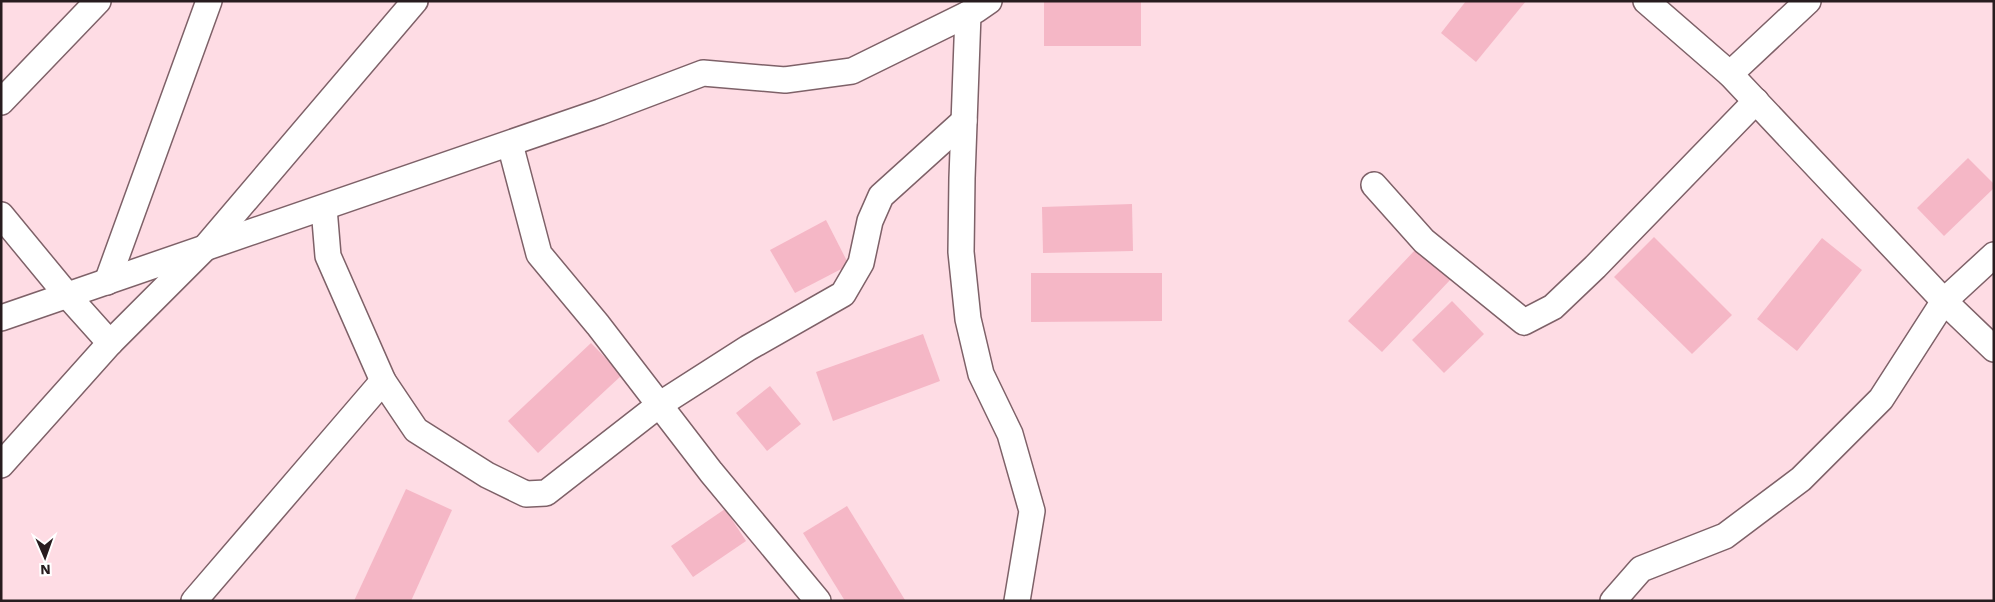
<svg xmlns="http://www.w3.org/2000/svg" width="1995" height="602" font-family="'Work Sans',sans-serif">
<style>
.building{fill:#f5b7c6}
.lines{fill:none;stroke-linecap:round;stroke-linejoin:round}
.minor-casing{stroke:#7e6168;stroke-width:28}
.minor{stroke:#fff;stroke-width:25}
</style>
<rect width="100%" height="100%" fill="#fedce4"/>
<!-- building -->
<g class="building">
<rect x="1044" y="1" width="97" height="45"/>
<path d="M1466 1H1526L1476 62 1441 33Z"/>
<path d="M1968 158 1994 184V188L1944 236 1917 208Z"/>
<path d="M1132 204 1133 251 1043 253 1042 207Z"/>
<path d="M826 220 849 265 795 293 770 250Z"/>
<path d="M1654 237 1732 315 1692 354 1614 277Z"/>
<path d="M1822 238 1862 270 1797 351 1757 319Z"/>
<path d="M1416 249 1450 280 1382 352 1348 321Z"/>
<path d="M1031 273H1162V321L1031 322Z"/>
<path d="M1452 301 1484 334 1444 373 1412 340Z"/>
<path d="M923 334 940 381 833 421 816 372Z"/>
<path d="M591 343 622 375 538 453 508 421Z"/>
<path d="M770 386 801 424 767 451 736 413Z"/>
<path d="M406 489 452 510 411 601H354Z"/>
<path d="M847 506 905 600 903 601H845L803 533Z"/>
<path d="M725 509 746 541 693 577 671 546Z"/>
</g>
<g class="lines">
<!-- minor casing -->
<g class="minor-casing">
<g id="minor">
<path d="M1646 1 1730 74 1944 301 1994 349"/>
<path d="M968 14 962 178 961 252 968 319 981 374 1010 434 1032 511 1017 601"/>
<path d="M1730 74 1808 1"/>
<path d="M1 102 98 1"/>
<path d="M510 144 539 254 598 325 711 472 818 601"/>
<path d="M1374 185 1424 241 1524 322 1553 307 1595 267 1756 101"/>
<path d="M324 208 328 256 383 381 416 430 487 475 526 494 546 493 659 405 748 348 843 294 861 263 870 221 881 196 964 121"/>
<path d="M1 215 67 295 110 343"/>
<path d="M107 282 209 1"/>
<path d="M1 318 600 112 703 73 785 80 852 71 976 10 989 1"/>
<path d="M1 465 110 343 203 250 415 1"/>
<path d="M194 601 383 381"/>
<path d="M1613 601 1641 569 1725 536 1801 479 1881 399 1944 301 1994 255"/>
</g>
</g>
<!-- minor -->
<use href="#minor" class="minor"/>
</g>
<!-- border -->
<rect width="1995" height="602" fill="none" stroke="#281c1f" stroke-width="5"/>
<!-- north arrow -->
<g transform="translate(45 557) rotate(178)" stroke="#ffffff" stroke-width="4" paint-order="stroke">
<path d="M0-4L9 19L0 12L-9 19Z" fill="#281c1f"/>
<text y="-8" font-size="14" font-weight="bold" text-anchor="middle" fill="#281c1f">N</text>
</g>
</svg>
